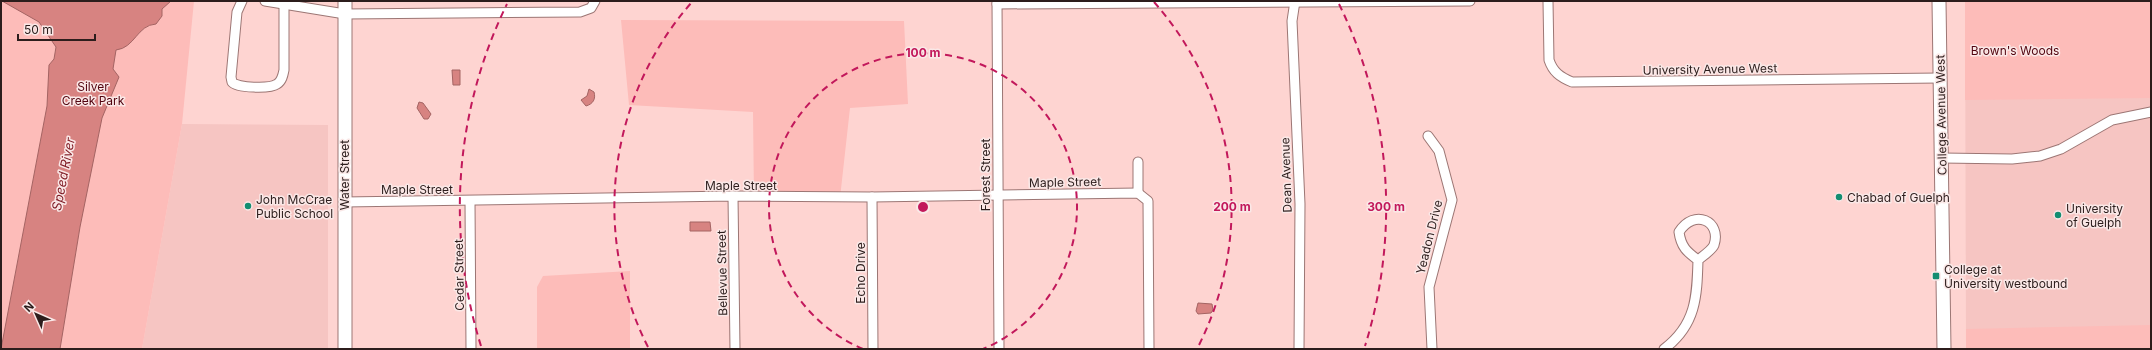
<svg xmlns="http://www.w3.org/2000/svg" width="2152" height="350" font-family="Inter,sans-serif">
<style>
.built{fill:#f6c5c2}
.green{fill:#fdbcb9}
.water{fill:#d78381;stroke:#a46463}
.lines{fill:none;stroke-linecap:round;stroke-linejoin:round}
.street-casing{stroke:#9c7674;stroke-width:11}
.secondary-casing{stroke:#9c7674;stroke-width:15}
.street{stroke:#fff;stroke-width:9}
.secondary{stroke:#fff;stroke-width:13}
.ring{fill:none;stroke:#c2185b;stroke-width:2;stroke-dasharray:7 5}
.poi-dot{fill:#138d71;stroke:#fae8e7;stroke-width:1.5}
.labels{text-anchor:middle;dominant-baseline:central;stroke-width:3;stroke-linejoin:round;paint-order:stroke}
.park-label{font-size:12px;fill:#52040f;stroke:#fae8e7}
.street-label{font-size:12px;fill:#2c1d1c;stroke:#fae8e7}
.poi-label{font-size:12px;fill:#2c1d1c;stroke:#fae8e7;text-anchor:start}
.water-label{font-size:13px;font-style:italic;fill:#7e1922;stroke:#fae8e7}
.centre{fill:#c2185b;stroke:#fae8e7;stroke-width:2}
.ring-label{font-size:12px;text-anchor:middle;font-weight:bold;fill:#c2185b;stroke:#fae8e7;stroke-width:3;stroke-linejoin:round;paint-order:stroke}
</style>
<rect width="100%" height="100%" fill="#fed4d1"/>
<!-- built -->
<g class="built">
<path d="M1965 1H2151V349H1966Z"/>
<path d="M182 124 328 125V349H142Z"/>
</g>
<!-- green -->
<g class="green">
<path d="M1 1H194L182 124 142 349H1Z"/>
<path d="M1965 1H2150L2151 98 1965 100Z"/>
<path d="M621 20 904 21 908 104 850 108 840 198 754 199 753 112 629 105Z"/>
<path d="M630 271V349H537V287L543 276Z"/>
<path d="M2151 325V349H1966V329Z"/>
</g>
<!-- water -->
<g class="water">
<path d="M2 1H171L162 9V16L156 24C137 25 135 48 116 50L113 69 119 77 102 118 80 227 60 349H1L47 106 49 65 54 59 56 47 39 22Z"/>
<path d="M452 70H460V85H453Z"/>
<path d="M589 89 594 92C596 99 593 104 586 106L581 100 587 96Z"/>
<path d="M419 102 423 103 431 114 428 119H424L417 108Z"/>
<path d="M690 222H710L711 231H690Z"/>
<path d="M1198 303 1212 304 1213 310 1211 313 1198 314 1196 311Z"/>
</g>
<g class="lines">
<!-- street casing -->
<g class="street-casing">
<g id="street">
<path d="M242 1 237 12 231 77 232 82C237 88 270 89 277 84 282 81 283 75 284 70V4"/>
<path d="M265 1 345 14 580 12 591 8 595 1"/>
<path d="M997 1 999 349"/>
<path d="M1295 1 1292 21 1300 204 1299 349"/>
<path d="M1548 1 1549 60C1553 72 1560 77 1572 82L1940 78"/>
<path d="M997 4 1470 1"/>
<path d="M1428 136 1439 151 1452 200 1429 287 1432 349"/>
<path d="M1942 158 2012 159 2040 156 2061 149 2112 120 2151 112"/>
<path d="M1138 193V162"/>
<path d="M733 196 735 349"/>
<path d="M872 197 873 349"/>
<path d="M470 201 471 349"/>
<path d="M344 202 733 196 872 197 1138 193 1148 201 1149 349"/>
<path d="M1664 349C1696 325 1697 297 1698 260 1703 256 1712 250 1714 245 1722 221 1694 208 1679 232 1681 247 1687 252 1698 260"/>
</g>
</g>
<!-- secondary casing -->
<g class="secondary-casing">
<g id="secondary">
<path d="M345 1V349"/>
<path d="M1939 1 1944 349"/>
</g>
</g>
<!-- street -->
<use href="#street" class="street"/>
<!-- secondary -->
<use href="#secondary" class="secondary"/>
</g>
<!-- distance rings -->
<g class="ring">
<path d="M863 349A154 154 0 1 1 983 349"/>
<path d="M648 347A309 309 0 0 1 692 2M1154 2A309 309 0 0 1 1198 347"/>
<path d="M481 346A463 463 0 0 1 507 4M1339 4A463 463 0 0 1 1365 346"/>
</g>
<!-- markers -->
<g class="poi-dot">
<circle cx="1839" cy="197" r="4"/>
<circle cx="248" cy="206" r="4"/>
<circle cx="2058" cy="215" r="4"/>
<rect x="1932" y="272" width="8" height="8" rx="2"/>
</g>
<g class="labels">
<!-- park labels -->
<g class="park-label">
<text x="2015" y="50">Brown's Woods</text>
<text x="93" y="86">Silver<tspan x="93" dy="14">Creek Park</tspan></text>
</g>
<!-- street labels -->
<g class="street-label">
<text transform="translate(1710 69) rotate(-1)">University Avenue West</text>
<text transform="translate(1941 115) rotate(-91)">College Avenue West</text>
<text transform="translate(344 175) rotate(-90)">Water Street</text>
<text transform="translate(985 175) rotate(-90)">Forest Street</text>
<text transform="translate(1286 175) rotate(-92)">Dean Avenue</text>
<text transform="translate(1065 182) rotate(-1)">Maple Street</text>
<text x="741" y="185">Maple Street</text>
<text x="417" y="189">Maple Street</text>
<text transform="translate(1429 237) rotate(-76)">Yeadon Drive</text>
<text transform="translate(722 273) rotate(-91)">Bellevue Street</text>
<text transform="translate(860 273) rotate(-90)">Echo Drive</text>
<text transform="translate(459 275) rotate(-91)">Cedar Street</text>
</g>
<!-- poi labels -->
<g class="poi-label">
<text x="1847" y="197">Chabad of Guelph</text>
<text x="256" y="199">John McCrae<tspan x="256" dy="14">Public School</tspan></text>
<text x="2066" y="208">University<tspan x="2066" dy="14">of Guelph</tspan></text>
<text x="1944" y="269">College at<tspan x="1944" dy="14">University westbound</tspan></text>
</g>
<!-- water labels -->
<g class="water-label">
<text transform="translate(63 174) rotate(-79)">Speed River</text>
</g>
</g>
<circle cx="923" cy="207" r="6" class="centre"/>
<g class="ring-label">
<text x="923" y="57">100 m</text>
<text x="1232" y="211">200 m</text>
<text x="1386" y="211">300 m</text>
</g>
<!-- border -->
<rect width="2152" height="350" fill="none" stroke="#2c1d1c" stroke-width="4"/>
<!-- north arrow -->
<g transform="translate(36 314) rotate(315)" stroke="#fae8e7" stroke-width="3" paint-order="stroke">
<path d="M0-3L7 15L0 10L-7 15Z" fill="#2c1d1c"/>
<text y="-6" font-size="11" font-weight="bold" text-anchor="middle" fill="#2c1d1c">N</text>
</g>
<!-- scale -->
<path d="M18 34v6h77v-6" fill="none" stroke="#2c1d1c" stroke-width="2"/>
<text x="24" y="34" font-size="12" fill="#2c1d1c" stroke="#fae8e7" stroke-width="3" paint-order="stroke">50 m</text>
</svg>
